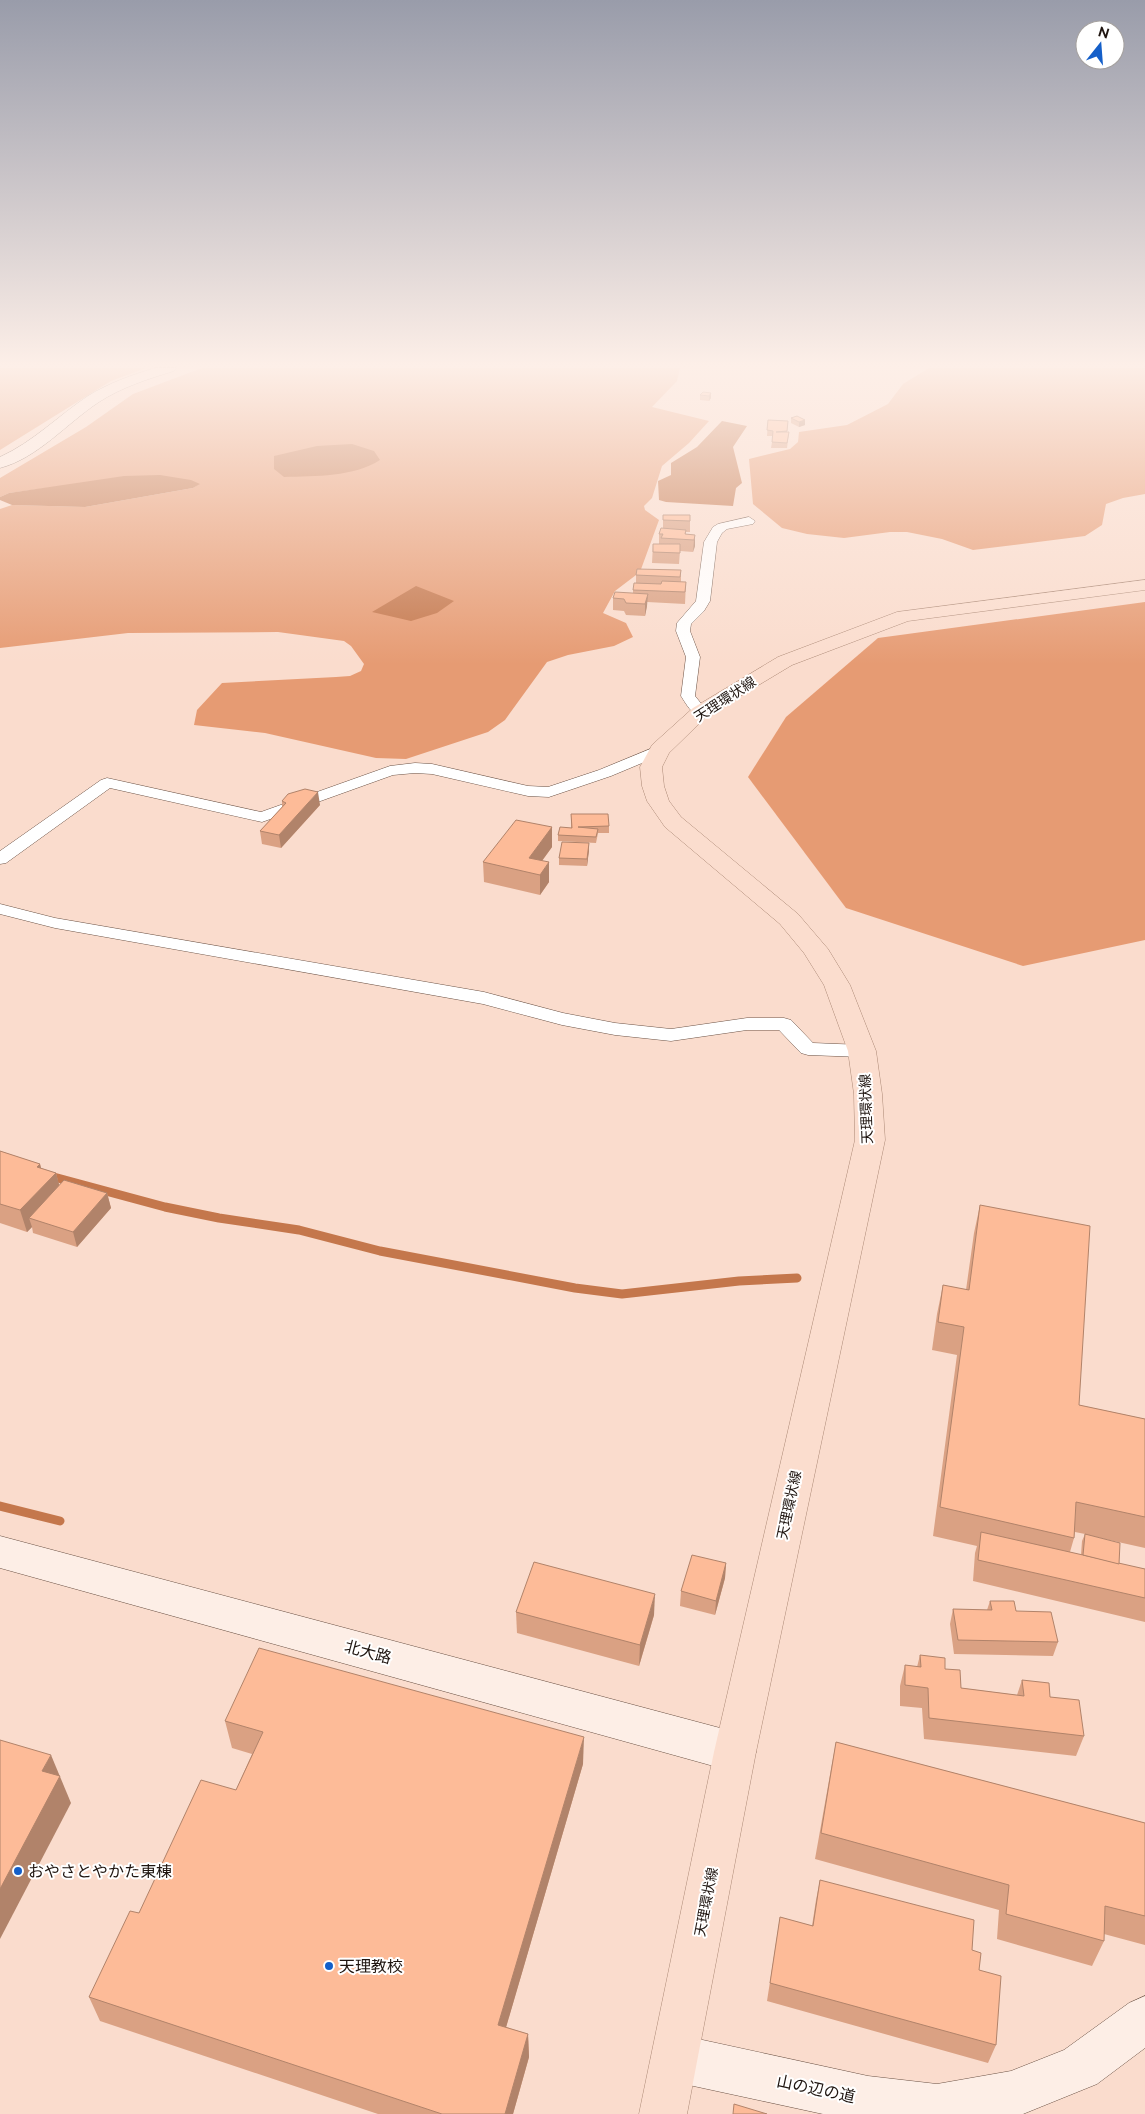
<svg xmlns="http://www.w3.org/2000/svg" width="1145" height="2114" font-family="Raleway,'Noto Sans JP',sans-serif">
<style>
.green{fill:#e69b73}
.water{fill:#c4774c}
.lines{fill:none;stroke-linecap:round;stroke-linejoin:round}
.stream{stroke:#c4774c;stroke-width:9}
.street-casing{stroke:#6c5346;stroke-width:1}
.secondary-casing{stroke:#6c5346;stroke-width:1}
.primary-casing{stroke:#ac8976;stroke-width:1}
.street{fill:#fff;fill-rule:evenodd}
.secondary{fill:#fdeee6;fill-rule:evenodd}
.primary{fill:#fbddce;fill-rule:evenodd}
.wall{fill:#daa183;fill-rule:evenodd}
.shaded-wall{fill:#b1836a}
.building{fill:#fdbb98;stroke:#b1836a}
.poi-dot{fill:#145fc9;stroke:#fff;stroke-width:2}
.labels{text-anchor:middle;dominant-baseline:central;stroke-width:4;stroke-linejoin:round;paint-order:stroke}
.street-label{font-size:14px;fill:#1f1510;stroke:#fff}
.near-street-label{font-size:16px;fill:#1f1510;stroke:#fff}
.near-poi-label{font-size:16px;fill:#1f1510;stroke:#fff;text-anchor:start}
</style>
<rect width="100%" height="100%" fill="#fadccd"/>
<!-- green -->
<g class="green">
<path d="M0 368H146L111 381 0 450Z"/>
<path d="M202 368H680L677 381 652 407 709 421 689 443 662 466 652 498 644 506 645 510 659 520 640 572 615 591 603 613 626 623 633 637 614 646 568 655 547 662 505 720 488 732 406 759 376 758 265 733 194 725 197 710 222 683 336 677 350 676 361 671 364 664 351 646 344 641 278 632 128 633 0 648V509L12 505 85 507 193 488 199 484 62 486 9 493 0 497V478L86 427 133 394Z"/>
<path d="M929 368H1145V494L1123 498 1106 504 1102 525 1085 536 973 550 942 539 907 532H890L844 538 807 534 782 528 753 504 749 459 790 449 798 442 799 432 847 425 888 404 903 384Z"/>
<path d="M1145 602V940L1023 966 846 908 748 777 786 717 878 638Z"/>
</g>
<!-- water -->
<g class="water">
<path d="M722 421 747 426 733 447 742 483 736 488 733 506 666 502 659 500 658 481 671 475V463L697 447Z"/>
<path d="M352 444 374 451 380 460C354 477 315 476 284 477L274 469V456L317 446Z"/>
<path d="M160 475 191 480 200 484 193 488 85 507 12 505 0 500V497L9 493 124 476Z"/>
<path d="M416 586 454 601 437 613 411 621 372 612Z"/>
</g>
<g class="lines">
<!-- stream -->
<g class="stream">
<path d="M50 1176 165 1207 219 1218 299 1230 380 1251 575 1288 622 1294 739 1281 797 1278"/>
<path d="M0 1506 60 1521"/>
</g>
<!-- street casing -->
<g class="street-casing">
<g id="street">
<path d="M749 517 755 521 753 524 727 529 722 533 717 542 710 601 704 611 691 624 690 631 700 657 695 696 708 712 705 715C693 718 687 705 681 696L686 657 676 631 677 623 696 601 704 542 713 527 718 524Z"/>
<path d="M660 745 666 747 668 750 666 753 611 776 549 797 528 796 432 774 415 773 393 775 262 822 110 788 6 863 0 864V851L101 780 107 778 261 812 390 766 415 763 432 764 528 786 548 787 599 770Z"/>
<path d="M0 904 55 918 484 992 563 1013 615 1023 671 1029 747 1018H784L791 1020 813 1043 862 1045 869 1046 872 1051 869 1056 862 1057 808 1055 801 1053 779 1030H747L671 1041 615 1035 562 1025 483 1004 55 928 0 914Z"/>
</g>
</g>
<!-- secondary casing -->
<g class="secondary-casing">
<g id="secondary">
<path d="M155 368H176L174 371C148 379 122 387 99 402 67 423 38 458 0 468V457C33 442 58 416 88 396 109 383 132 375 155 368Z"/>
<path d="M0 1536 735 1732 750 1738 756 1752 750 1766 735 1772 0 1568Z"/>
<path d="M1145 1996V2048L1097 2084 1023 2114H823L675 2082 658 2075 651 2058 658 2041 675 2034 868 2076 937 2084 1011 2071 1064 2050 1129 2003Z"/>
</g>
</g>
<!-- primary casing -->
<g class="primary-casing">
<path id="primary" d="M1145 580V590L908 621 792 665 707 716 669 753 662 767 664 786 669 801 681 817 798 914 828 949 850 985 876 1051 882 1094 885 1140 756 1752 687 2114H639L714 1752 855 1140 854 1094 848 1051 824 985 804 953 780 924 665 827 647 801 642 786 640 767 652 745 693 708 778 657 897 612Z"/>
</g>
<!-- street -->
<use href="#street" class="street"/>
<!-- secondary -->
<use href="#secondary" class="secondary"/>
<!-- primary -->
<use href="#primary" class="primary"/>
</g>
<!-- wall -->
<g class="wall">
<path d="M711 393V398L709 401 700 400V395Z"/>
<path d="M797 416 805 425 799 427 791 423V418Z"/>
<path d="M768 420 788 421 787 432H789L787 448H771L773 436H767Z"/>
<path d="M663 515H690V532H686V534L695 535V546L693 552 680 551 679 564 652 563 653 544H659V534L663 529Z"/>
<path d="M681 570V582H686L685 604 647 602V606L645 616 626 615 624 611 613 610V598L633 593V590L636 583V575Z"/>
<path d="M282 801 320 805 281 848 262 844 260 831 282 807Z"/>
<path d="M571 814 609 826V833H598L596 843 558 841V835L571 828Z"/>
<path d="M552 827V847L542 861 549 882 540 895 484 882 483 862Z"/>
<path d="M589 843V850L587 866 559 865V858Z"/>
<path d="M0 1151 40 1164 41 1168 56 1173 59 1185 107 1193 111 1208 77 1247 33 1233 32 1227 27 1232 0 1223Z"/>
<path d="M980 1205 1079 1405 1145 1419V1548L1091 1536 1119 1564 1145 1569V1622L973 1581 975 1553 977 1546 933 1536 957 1355 932 1350 937 1314 943 1285 966 1290 974 1233ZM1075 1532 1085 1534 1082 1541 1081 1555 1070 1552 1074 1538Z"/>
<path d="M726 1563 725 1578 715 1615 680 1606 681 1591Z"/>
<path d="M990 1601 1016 1611 1058 1642 1053 1656 954 1654 950 1624 953 1609 987 1610Z"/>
<path d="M516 1612 654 1615 639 1666 517 1633Z"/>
<path d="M920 1655 945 1669 961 1688 1017 1695 1022 1680 1050 1697 1084 1736 1076 1756 924 1739 922 1708 900 1706V1686L905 1665 917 1667Z"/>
<path d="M225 1721 583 1764 506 2027 528 2034 529 2057 513 2114H378L100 2021 89 1997 139 1913 236 1790 252 1754 232 1748Z"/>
<path d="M836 1742 1145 1823V1945L1104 1934V1941L1092 1966 997 1939 999 1910 815 1859 831 1769Z"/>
<path d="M820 1880 972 1950 979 1970 996 2045 988 2063 767 2001 780 1917 812 1926 816 1900Z"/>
</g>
<!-- shaded-wall -->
<g class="shaded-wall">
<path d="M711 393V398L709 401V396Z"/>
<path d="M805 420V425L799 427V422Z"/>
<path d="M695 535V546L693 552 694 540Z"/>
<path d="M648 594 647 606 645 616V604Z"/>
<path d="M318 792 320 805 281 848 279 835Z"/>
<path d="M552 827V847L533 873 529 858Z"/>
<path d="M589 843V850L587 866V859Z"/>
<path d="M549 862V882L540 895V875Z"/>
<path d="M40 1164 45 1184 56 1173 62 1195 29 1218 32 1227 27 1232 20 1210 37 1167Z"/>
<path d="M107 1193 111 1208 77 1247 73 1232Z"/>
<path d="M726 1563 725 1578 715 1615 716 1601Z"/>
<path d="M655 1594 654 1615 639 1666 640 1645Z"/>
<path d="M584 1737 583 1764 500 2048 498 2025Z"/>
<path d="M51 1755 71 1803 0 1939V1889L42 1771Z"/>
<path d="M528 2034 529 2057 513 2114H505Z"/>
</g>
<!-- building -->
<g class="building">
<path d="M703 392 711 393 709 396 700 395Z"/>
<path d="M797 416 805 420 799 422 791 418Z"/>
<path d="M768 420 788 421 787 431 776 432H789L787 443 772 442 773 431 767 430Z"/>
<path d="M663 515H690V521L663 520Z"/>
<path d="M661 528 686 530 685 534 695 535 694 540 661 538 663 534H659Z"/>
<path d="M653 544H680V553L653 552Z"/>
<path d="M637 569 681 570 680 577 636 575Z"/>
<path d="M662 581 686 582 685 592 633 590 634 583 661 584Z"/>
<path d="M615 592 648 594 645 604 626 603 624 599 613 598Z"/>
<path d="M305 789 318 792 279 835 260 831 286 803 282 801 288 794Z"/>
<path d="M571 814H608L609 826 578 827 598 829 596 837 558 835 560 827 572 828Z"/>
<path d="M516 820 552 827 529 858 549 862 540 875 483 862Z"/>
<path d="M562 842 589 843 587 859 559 858Z"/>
<path d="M0 1151 40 1164 37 1167 56 1173 20 1210 0 1204Z"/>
<path d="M64 1180 107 1193 73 1232 29 1218Z"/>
<path d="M980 1205 1090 1226 1079 1405 1145 1419V1517L1076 1502 1074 1538 940 1507 964 1327 938 1322 943 1285 969 1290Z"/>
<path d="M981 1532 1145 1569V1598L978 1560Z"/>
<path d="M1085 1534 1120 1543 1119 1564 1083 1555Z"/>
<path d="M692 1555 726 1563 716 1601 681 1591Z"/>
<path d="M534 1562 655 1594 640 1645 516 1612Z"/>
<path d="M990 1601H1014L1016 1611 1051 1612 1058 1642 958 1640 953 1609 992 1610Z"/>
<path d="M259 1648 584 1737 498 2025 528 2034 505 2114H442L89 1997 130 1911 139 1913 201 1780 236 1790 263 1732 225 1721Z"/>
<path d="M920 1655 945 1658V1669L960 1670 961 1688 1024 1696 1022 1680 1049 1683 1050 1697 1079 1700 1084 1736 929 1718 928 1688 905 1685V1665L921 1667Z"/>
<path d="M0 1740 51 1755 42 1771 60 1776 0 1889Z"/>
<path d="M836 1742 1145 1823V1916L1105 1906 1104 1941 1006 1914 1009 1885 821 1833Z"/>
<path d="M820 1880 974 1920 972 1950 981 1953 979 1970 1001 1976 996 2045 770 1983 780 1917 813 1926Z"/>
<path d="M734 2104 767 2114H733Z"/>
</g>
<!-- sky -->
<linearGradient id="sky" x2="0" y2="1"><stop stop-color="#999caa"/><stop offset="0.55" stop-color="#fdefe8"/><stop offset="1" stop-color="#fdefe8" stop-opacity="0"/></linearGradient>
<rect width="1145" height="664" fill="url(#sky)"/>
<!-- markers -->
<g class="poi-dot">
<circle cx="18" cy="1871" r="5"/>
<circle cx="329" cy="1966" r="5"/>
</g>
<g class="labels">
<!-- street labels -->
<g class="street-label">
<text transform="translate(725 699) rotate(-33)">天理環状線</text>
<text transform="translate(866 1109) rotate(-92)">天理環状線</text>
<text transform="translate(789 1505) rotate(-78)">天理環状線</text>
<text transform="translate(706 1902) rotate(-79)">天理環状線</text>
</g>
<!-- near-street labels -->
<g class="near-street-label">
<text transform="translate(368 1652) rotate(15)">北大路</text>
<text transform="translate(816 2089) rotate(12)">山の辺の道</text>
</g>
<!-- near-poi labels -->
<g class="near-poi-label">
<text x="28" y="1871">おやさとやかた東棟</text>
<text x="339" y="1966">天理教校</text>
</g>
</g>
<!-- north arrow -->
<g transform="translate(1100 45) rotate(17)"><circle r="24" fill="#ffffff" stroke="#a5a19f"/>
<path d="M0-4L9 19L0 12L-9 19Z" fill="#145fc9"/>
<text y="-8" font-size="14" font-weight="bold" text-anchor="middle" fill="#1f1510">N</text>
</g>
</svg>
